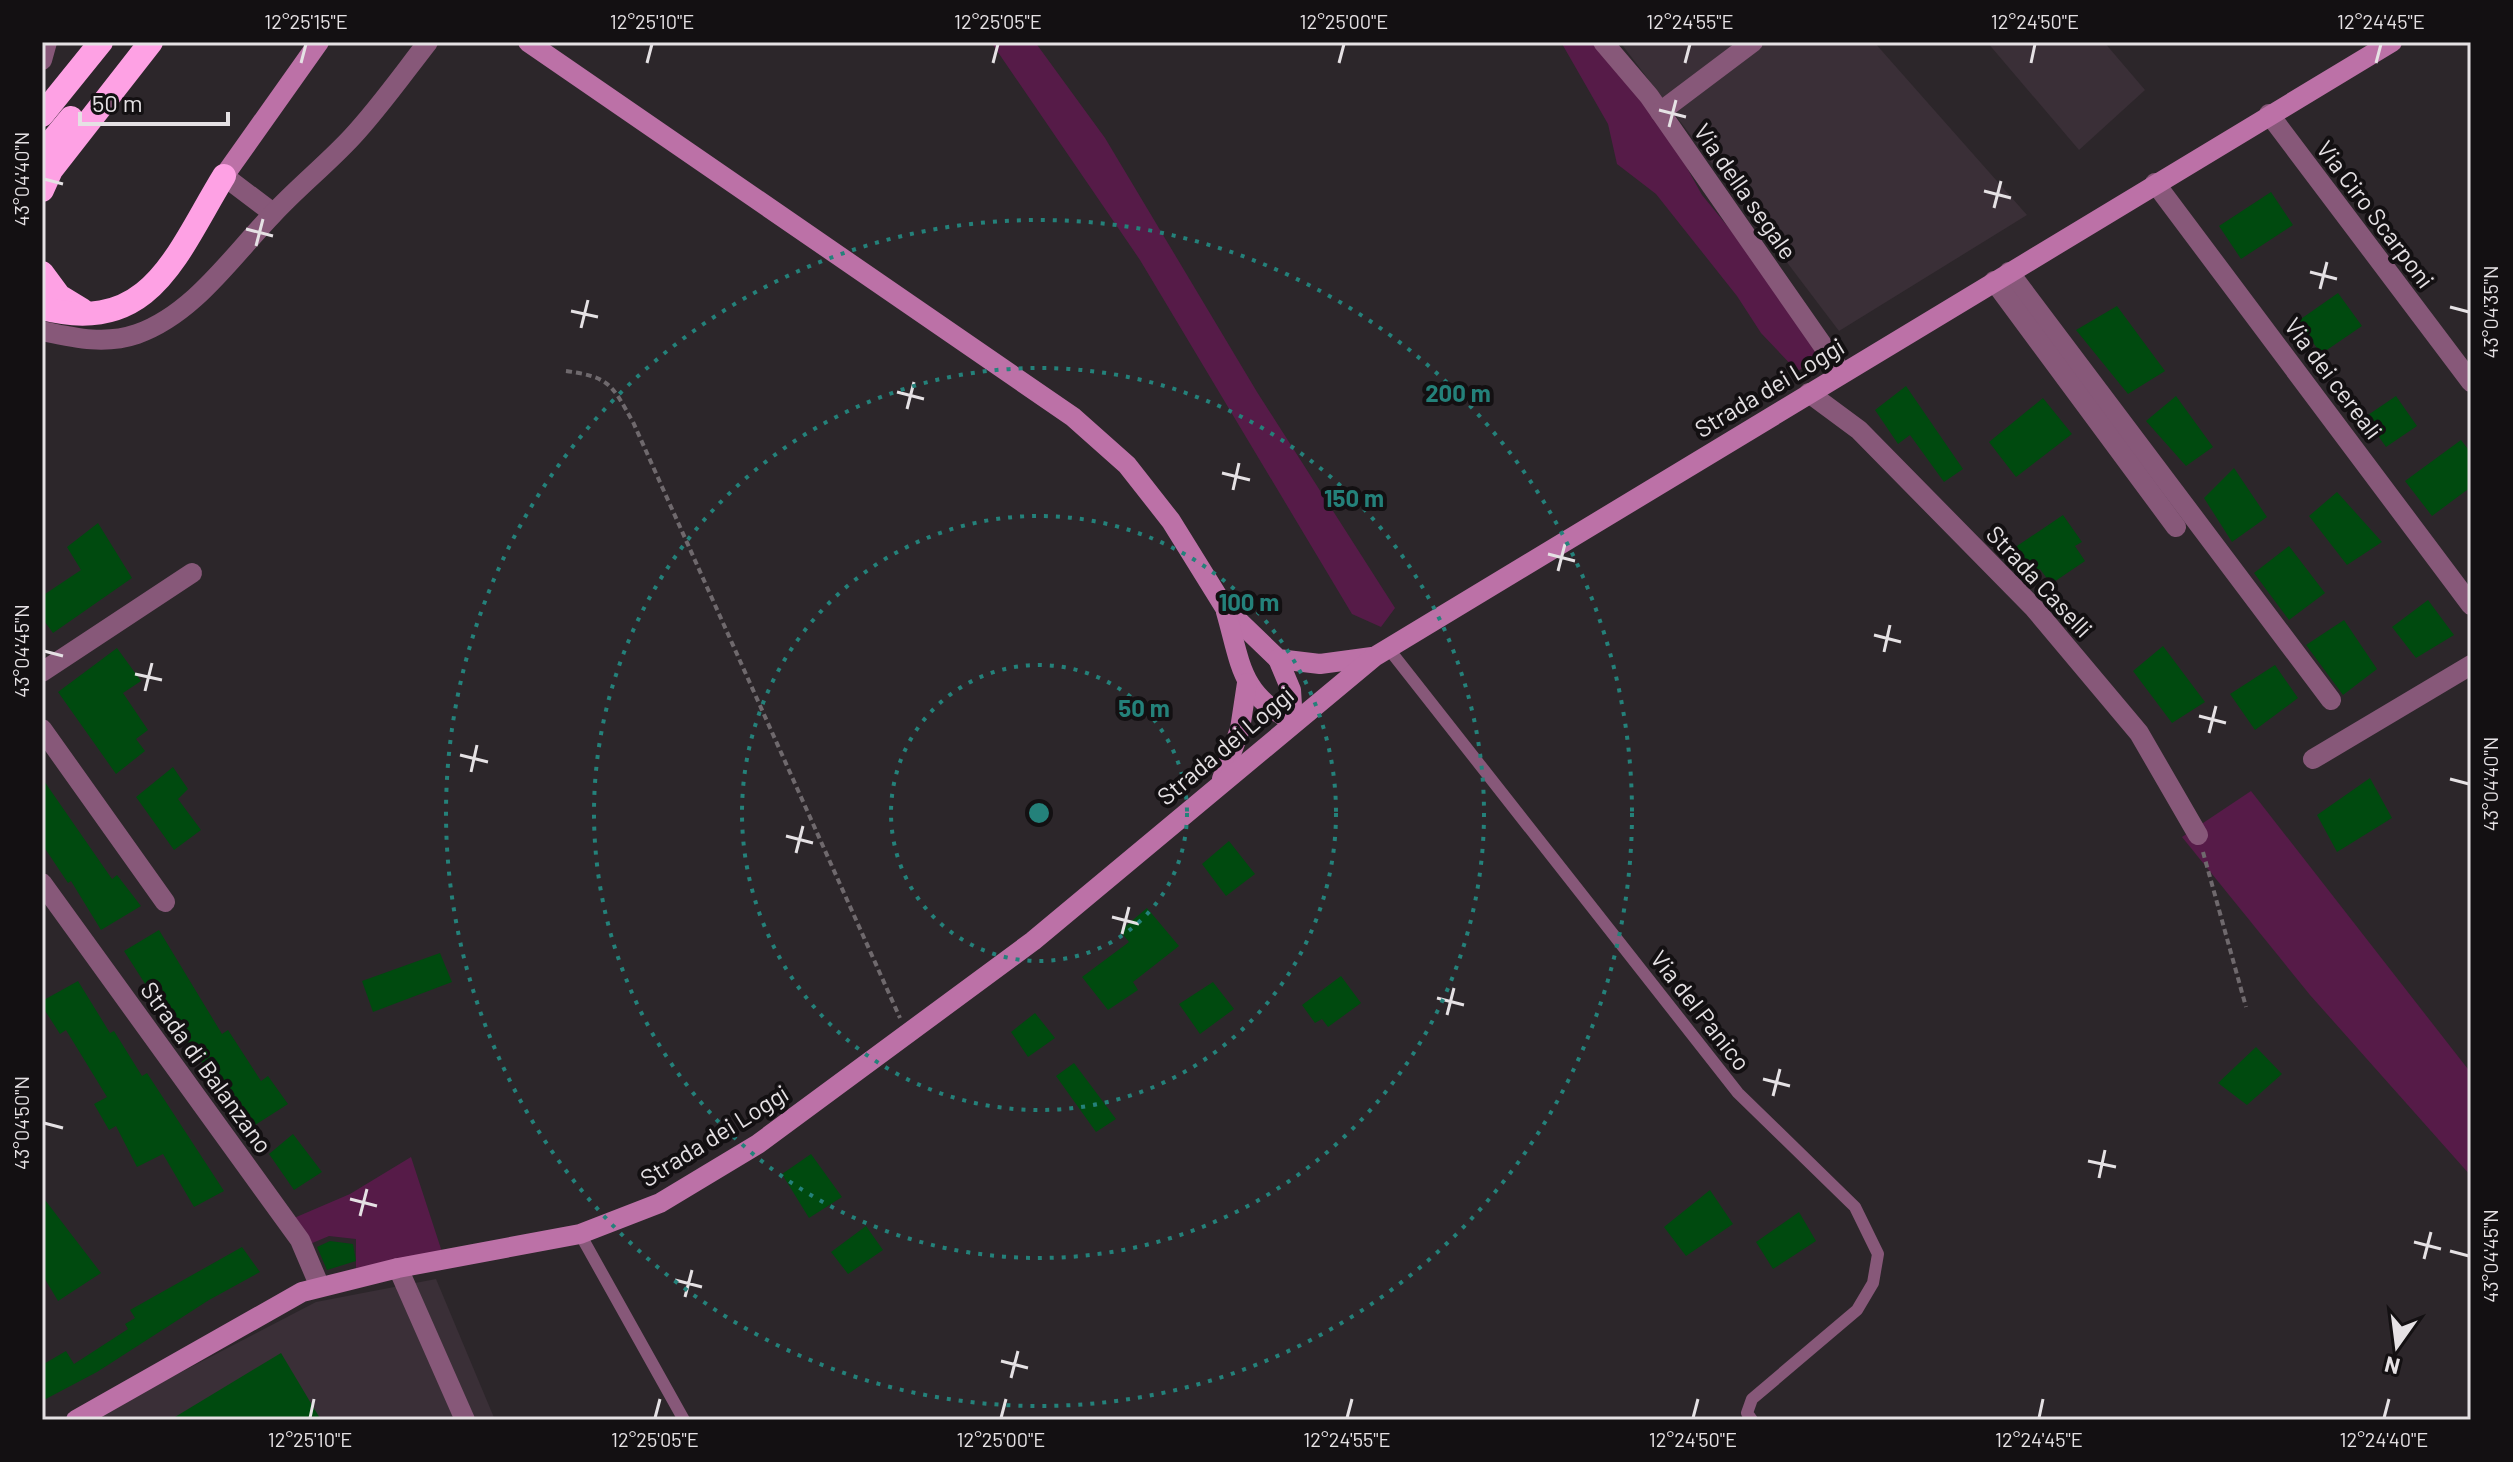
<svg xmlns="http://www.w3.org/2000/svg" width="2513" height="1462" font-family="Barlow,sans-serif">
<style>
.built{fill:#3a2f37}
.green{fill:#561b48}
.building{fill:#004a0f}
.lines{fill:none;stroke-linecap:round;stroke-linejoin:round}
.path{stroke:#6f696d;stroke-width:4;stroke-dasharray:6 4;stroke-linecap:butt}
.lane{stroke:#875879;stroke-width:12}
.street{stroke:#875879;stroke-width:20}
.secondary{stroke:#bc71a7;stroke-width:20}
.highway{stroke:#fea1e4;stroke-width:24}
.ticks{fill:none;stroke:#e5e1e4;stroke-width:3}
.ring{fill:none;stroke:#24817a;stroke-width:4;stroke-dasharray:4 8}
.labels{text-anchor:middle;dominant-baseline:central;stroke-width:8;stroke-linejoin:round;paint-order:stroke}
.street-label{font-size:24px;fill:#e5e1e4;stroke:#131012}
.centre{fill:#24817a;stroke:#131012;stroke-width:4}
.ring-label{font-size:24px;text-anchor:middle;font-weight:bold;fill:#24817a;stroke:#131012;stroke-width:8;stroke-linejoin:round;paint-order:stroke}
.neatline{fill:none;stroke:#e5e1e4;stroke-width:3}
.ticks-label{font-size:20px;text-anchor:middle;fill:#e5e1e4}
</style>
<rect width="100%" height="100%" fill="#2c262a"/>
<!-- built -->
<g class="built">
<path d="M1620 42H1874L2027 215 1839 331Z"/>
<path d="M1987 42H2104L2145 90 2079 150Z"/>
<path d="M436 1279 495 1420H89L316 1302Z"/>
</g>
<!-- green -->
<g class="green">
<path d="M991 42H1035L1105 138 1257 392 1395 608 1381 627 1352 614 1140 260Z"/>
<path d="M1561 42H1607L1676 148 1702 195 1784 295 1822 359 1797 371 1761 333 1737 296 1656 194 1617 164 1608 124Z"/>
<path d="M2251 791 2471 1073V1176L2310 995 2182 837Z"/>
<path d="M411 1157 443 1255 356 1268V1239L329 1236 310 1244 294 1218 350 1194Z"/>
</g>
<!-- building -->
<g class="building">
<path d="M2271 192 2293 225 2241 259 2219 226Z"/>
<path d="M2338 293 2362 326 2321 354 2298 321Z"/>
<path d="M2117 306 2165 371 2128 394 2076 330Z"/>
<path d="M1906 386 1963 469 1944 482 1910 435 1898 444 1875 410Z"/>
<path d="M2176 396 2213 447 2186 466 2146 421Z"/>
<path d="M2396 396 2417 426 2386 447 2365 417Z"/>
<path d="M2043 398 2072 434 2016 477 1989 442Z"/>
<path d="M2461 440 2471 453V487L2432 516 2405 481Z"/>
<path d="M2234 468 2267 517 2232 542 2204 498Z"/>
<path d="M2337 492 2382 542 2347 565 2309 516Z"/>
<path d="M2063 515 2082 542 2075 546 2085 561 2051 584 2040 569 2032 574 2014 548Z"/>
<path d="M98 523 132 578 53 633 42 618V596L81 570 67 547Z"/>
<path d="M2289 546 2325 593 2289 620 2254 573Z"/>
<path d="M2428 600 2454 635 2416 658 2392 627Z"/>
<path d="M2344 620 2377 669 2343 695 2306 645Z"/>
<path d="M2163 646 2205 702 2172 723 2133 671Z"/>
<path d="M117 648 141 681 123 693 148 730 136 739 145 751 116 774 58 692Z"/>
<path d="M2275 665 2298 698 2255 730 2230 694Z"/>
<path d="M173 767 188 789 178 799 201 830 174 850 136 797Z"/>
<path d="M42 778 112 879 117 875 141 906 101 930 71 881 68 883 42 844Z"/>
<path d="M2370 778 2392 818 2337 852 2317 815Z"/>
<path d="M1229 841 1255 874 1226 896 1202 864Z"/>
<path d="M1147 908 1179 946 1133 982 1138 990 1108 1010 1082 977 1129 942 1120 931Z"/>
<path d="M159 930 222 1034 228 1030 261 1081 268 1076 288 1104 249 1129 179 1030 176 1032 124 951Z"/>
<path d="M440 953 452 982 373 1012 362 981Z"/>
<path d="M1341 976 1361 1003 1328 1027 1322 1019 1315 1023 1302 1005Z"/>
<path d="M78 981 110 1033 114 1031 142 1076 147 1073 224 1191 194 1207 163 1154 137 1167 116 1126 109 1130 94 1104 107 1097 66 1030 60 1034 42 1006V1001Z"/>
<path d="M1213 982 1234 1009 1200 1034 1179 1004Z"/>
<path d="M1035 1013 1055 1038 1028 1057 1011 1032Z"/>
<path d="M2256 1047 2282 1074 2247 1105 2218 1083Z"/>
<path d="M1074 1063 1116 1119 1096 1132 1056 1076Z"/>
<path d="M293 1134 322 1172 294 1190 269 1154Z"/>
<path d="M811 1154 842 1197 809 1218 782 1174Z"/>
<path d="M1710 1190 1733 1224 1686 1256 1664 1227Z"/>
<path d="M42 1196 101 1273 58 1301 42 1274Z"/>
<path d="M1799 1212 1816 1241 1773 1269 1756 1242Z"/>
<path d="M866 1226 883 1250 848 1274 831 1252Z"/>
<path d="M330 1241 353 1244 356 1261 327 1270 317 1247Z"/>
<path d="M242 1247 260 1272 209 1300 97 1372 42 1401V1365L66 1351 74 1364 128 1329 125 1324 135 1318 130 1310Z"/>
<path d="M281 1353 321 1420H170Z"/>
</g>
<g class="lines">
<!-- path -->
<g class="path">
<path d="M566 371C610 377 612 385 633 422L900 1018"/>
<path d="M2203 852 2246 1007"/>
</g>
<!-- lane -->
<g class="lane">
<path d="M1388 648 1738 1093 1855 1207 1878 1254 1873 1283 1857 1310 1752 1399 1747 1413 1752 1420"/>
<path d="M580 1234 684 1420"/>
</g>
<!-- street -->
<g class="street">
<path d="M1603 42 1649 96 1842 373"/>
<path d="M42 60 47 42"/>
<path d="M1660 112 1753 42"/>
<path d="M2269 114 2471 382"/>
<path d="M224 176 273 213"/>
<path d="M2155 183 2471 605"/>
<path d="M2009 272 2331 700"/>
<path d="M1994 281 2176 527"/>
<path d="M42 331C75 338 105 345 137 334 194 314 233 255 273 214 298 187 327 164 352 137 379 108 403 74 428 42"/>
<path d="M1809 393 1859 430 2034 608 2139 733 2198 835"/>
<path d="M42 672 192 573"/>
<path d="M42 729 165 902"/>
<path d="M2313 759 2471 665"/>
<path d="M42 883 300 1240 320 1287"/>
<path d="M398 1268 465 1420"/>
</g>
<!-- secondary -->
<g class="secondary">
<path d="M528 42 1073 417 1127 465 1171 521 1225 608 1278 659 1320 664 1372 657"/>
<path d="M224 176 319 42"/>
<path d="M1226 612C1241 664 1240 695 1293 721L1291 690 1278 659"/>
<path d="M1222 779 1240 729 1247 683"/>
<path d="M76 1420 302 1292 398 1268 580 1234 660 1203 758 1144 1033 941 1374 657 2392 42"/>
</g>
<!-- highway -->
<g class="highway">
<path d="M42 115 101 42"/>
<path d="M42 153 71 118"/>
<path d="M42 190 51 170 151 42"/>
<path d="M42 273 59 296 82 310"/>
<path d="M42 308C151 337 176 254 224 176"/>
</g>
</g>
<!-- ticks -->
<path class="ticks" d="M301 63 306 44M647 63 652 44M993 63 998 44M1339 63 1344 44M1685 63 1690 44M2031 63 2035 44M2376 63 2381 44M1659 110 1686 117M1669 127 1676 100M44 179 63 184M1984 191 2011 198M1994 208 2001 181M246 229 273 236M256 246 263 219M2310 272 2337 279M2320 289 2327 262M2450 307 2469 312M571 311 598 317M581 328 588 300M897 392 924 399M907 409 914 382M1222 473 1250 480M1233 490 1239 463M1548 554 1575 561M1558 571 1565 544M1874 635 1901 642M44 651 63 656M1884 652 1890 625M135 674 162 680M145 691 152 663M2199 716 2226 723M2209 733 2216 706M460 755 488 762M471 772 477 745M2450 779 2469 784M786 836 813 843M796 853 803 826M1112 917 1139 924M1122 934 1129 907M1437 998 1464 1005M1447 1015 1454 988M1763 1079 1790 1086M1773 1096 1780 1069M44 1123 63 1128M2088 1161 2116 1167M2099 1178 2105 1150M350 1199 377 1206M360 1216 367 1189M2414 1242 2441 1249M2450 1251 2469 1256M2424 1259 2431 1232M675 1280 702 1287M685 1297 692 1270M1001 1361 1028 1368M1011 1378 1018 1351M310 1418 314 1399M655 1418 660 1399M1001 1418 1006 1399M1347 1418 1352 1399M1693 1418 1698 1399M2039 1418 2043 1399M2384 1418 2389 1399"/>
<!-- distance rings -->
<g class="ring">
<circle cx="1039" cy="813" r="148"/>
<circle cx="1039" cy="813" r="297"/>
<circle cx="1039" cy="813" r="445"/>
<circle cx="1039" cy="813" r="593"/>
</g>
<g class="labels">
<!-- street labels -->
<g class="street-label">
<text transform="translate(1746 191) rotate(55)">Via della segale</text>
<text transform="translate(2376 214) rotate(53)">Via Ciro Scarponi</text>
<text transform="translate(2334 378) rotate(53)">Via dei cereali</text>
<text transform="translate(1769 387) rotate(-31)">Strada dei Loggi</text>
<text transform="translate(2040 581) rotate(47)">Strada Caselli</text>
<text transform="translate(1225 745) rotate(-40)">Strada dei Loggi</text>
<text transform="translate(1701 1010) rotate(52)">Via del Panico</text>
<text transform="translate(207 1067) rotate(54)">Strada di Balanzano</text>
<text transform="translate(714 1135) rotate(-32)">Strada dei Loggi</text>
</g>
</g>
<circle cx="1039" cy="813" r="12" class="centre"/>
<g class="ring-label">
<text x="1458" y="402">200 m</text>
<text x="1354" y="507">150 m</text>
<text x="1249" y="611">100 m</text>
<text x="1144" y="717">50 m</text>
</g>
<!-- border -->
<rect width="2513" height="1462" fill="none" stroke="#131012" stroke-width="88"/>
<!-- north arrow -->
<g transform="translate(2397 1346) rotate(194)" stroke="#131012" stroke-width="6" paint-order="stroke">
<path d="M0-6L14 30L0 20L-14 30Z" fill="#e5e1e4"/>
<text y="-12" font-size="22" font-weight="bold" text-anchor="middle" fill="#e5e1e4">N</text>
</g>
<!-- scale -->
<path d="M80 112v12h148v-12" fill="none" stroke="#e5e1e4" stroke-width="4"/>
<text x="92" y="112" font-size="24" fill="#e5e1e4" stroke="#131012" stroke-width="6" paint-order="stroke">50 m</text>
<rect x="44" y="44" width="2425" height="1374" class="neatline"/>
<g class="ticks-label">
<text x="306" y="29">12°25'15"E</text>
<text x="652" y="29">12°25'10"E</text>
<text x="998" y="29">12°25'05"E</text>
<text x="1344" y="29">12°25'00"E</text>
<text x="1690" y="29">12°24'55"E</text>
<text x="2035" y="29">12°24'50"E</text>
<text x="2381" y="29">12°24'45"E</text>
<text transform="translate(22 179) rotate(-90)" y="7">43°04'40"N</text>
<text transform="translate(2491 312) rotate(-90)" y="7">43°04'35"N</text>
<text transform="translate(22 651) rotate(-90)" y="7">43°04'45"N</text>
<text transform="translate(2491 784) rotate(-90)" y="7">43°04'40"N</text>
<text transform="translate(22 1123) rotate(-90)" y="7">43°04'50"N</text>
<text transform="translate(2491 1256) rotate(-90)" y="7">43°04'45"N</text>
<text x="310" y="1447">12°25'10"E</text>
<text x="655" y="1447">12°25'05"E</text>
<text x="1001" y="1447">12°25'00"E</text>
<text x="1347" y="1447">12°24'55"E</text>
<text x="1693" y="1447">12°24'50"E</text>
<text x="2039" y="1447">12°24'45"E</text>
<text x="2384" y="1447">12°24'40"E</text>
</g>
</svg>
